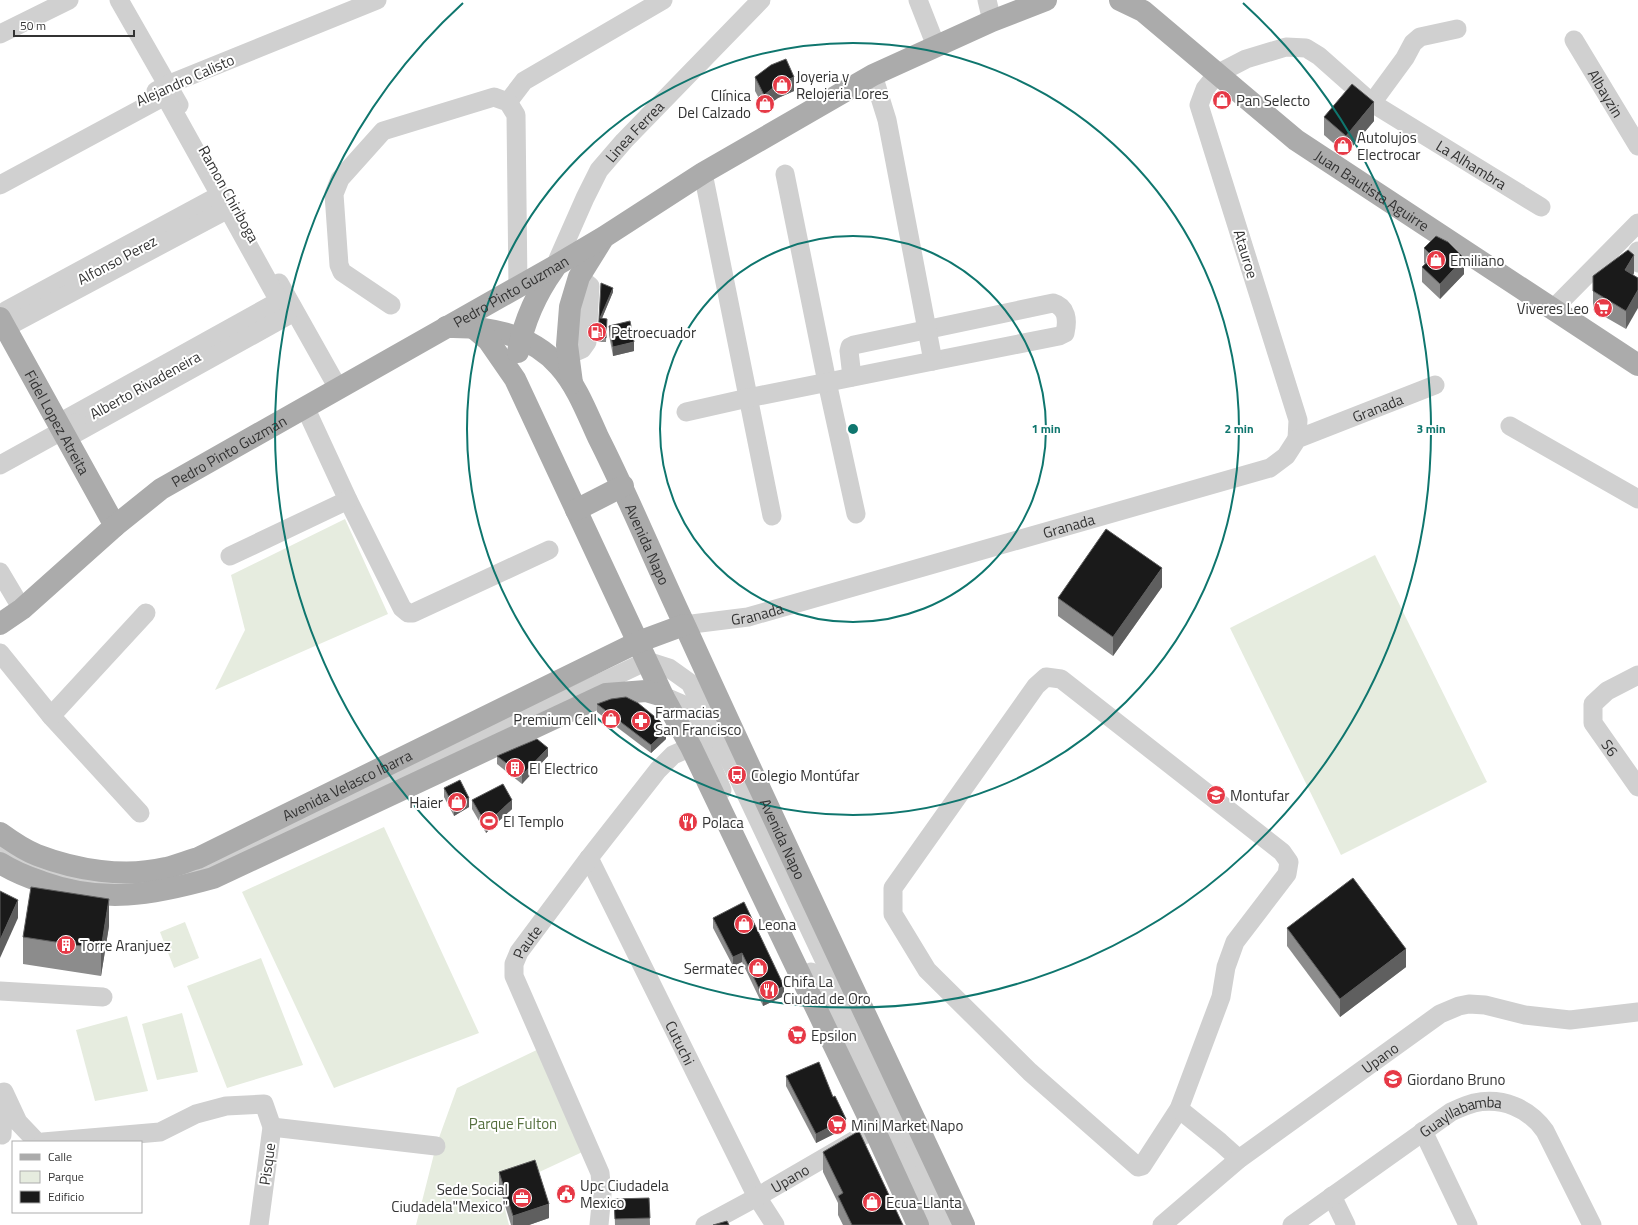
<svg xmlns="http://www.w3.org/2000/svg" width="1638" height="1225" font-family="'Titillium Web',sans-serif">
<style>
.green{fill:#e6ecdf}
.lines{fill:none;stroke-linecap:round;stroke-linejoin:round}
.minor{stroke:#d0d0d0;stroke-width:19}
.major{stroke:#ababab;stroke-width:22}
.wall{fill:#8c8c8c}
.shaded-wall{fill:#5f5f5f}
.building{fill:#1a1a1a;stroke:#5f5f5f}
.ring{fill:none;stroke:#0f766e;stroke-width:2}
.labels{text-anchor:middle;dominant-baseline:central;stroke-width:4;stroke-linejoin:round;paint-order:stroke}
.poi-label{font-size:15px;fill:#333;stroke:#fff;text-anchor:start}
.street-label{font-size:15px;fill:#333;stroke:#fff}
.park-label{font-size:15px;fill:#56703f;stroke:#fff}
.centre{fill:#0f766e;stroke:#fff;stroke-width:2}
.ring-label{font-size:12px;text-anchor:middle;font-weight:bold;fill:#0f766e;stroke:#fff;stroke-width:4;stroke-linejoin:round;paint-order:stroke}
</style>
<rect width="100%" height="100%" fill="#fff"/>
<!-- green -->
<g class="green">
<path d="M345 519 388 614 215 690 245 630 231 575Z"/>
<path d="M1375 555 1487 782 1341 855 1230 628Z"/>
<path d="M384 827 479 1033 334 1088 242 892Z"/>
<path d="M185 922 199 958 174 968 160 932Z"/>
<path d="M261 958 303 1065 227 1088 187 986Z"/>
<path d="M182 1013 198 1072 157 1080 142 1024Z"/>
<path d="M127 1016 148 1091 95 1101 76 1030Z"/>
<path d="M545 1046 591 1148 535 1174 499 1186 509 1225H416L436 1146 457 1088Z"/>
</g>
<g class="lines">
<!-- minor -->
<g class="minor">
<path d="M119 0 179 105"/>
<path d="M918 0 936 46"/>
<path d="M987 0 992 21"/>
<path d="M0 34 69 0"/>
<path id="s1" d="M1574 40 1638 146"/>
<path d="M156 91 167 85 377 0"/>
<path d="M508 102 524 81 663 0"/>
<path d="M1372 103 1405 58 1413 43 1420 37 1457 29"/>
<path d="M703 173 772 516"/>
<path d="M785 174 827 382 856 514"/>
<path d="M0 185 165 96 220 195 7 310"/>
<path d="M1638 251 1634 258 1638 263"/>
<path id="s2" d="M555 266 585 198 599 170 624 141 761 0"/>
<path d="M279 283 338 388"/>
<path d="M391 305 342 272 339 265 334 194 340 179 383 131 494 97 508 102 516 115 518 287"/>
<path d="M1553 309 1638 223"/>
<path d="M14 323 228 209 279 301 68 418"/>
<path d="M568 355 582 349 587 342 590 286 579 277"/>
<path d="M852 377 849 351 850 347 854 345 1053 303C1067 307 1068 320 1065 333L1059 336 933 361"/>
<path d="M305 407 348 500 402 608 408 613H413L549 550"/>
<path d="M686 412 748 398 933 361 887 120 873 75"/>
<path d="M1510 426 1638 499"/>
<path d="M76 433 287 316"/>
<path id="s3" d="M1297 439 1298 420 1199 105 1205 89 1217 74 1246 59 1286 47 1306 48 1319 56 1372 103 1541 207"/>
<path d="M0 465 76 423"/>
<path d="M230 556 348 500"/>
<path d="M0 572 22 609"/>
<path id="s4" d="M684 625 748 617 1270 468 1286 456 1297 439 1435 385"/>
<path d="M0 653 51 716 140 813"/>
<path id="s5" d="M1638 675 1607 691 1593 704V723L1638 787"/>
<path d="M1046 677 1061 679 1282 852 1289 862 1287 874 1235 942 1226 967 1221 997 1179 1109 1142 1166 1138 1167 1030 1072 927 970 893 914V888L1036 686Z"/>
<path d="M663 696 684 705 688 709 722 790"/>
<path d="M51 716 146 613"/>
<path d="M0 850C13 856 25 864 39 869 65 880 104 885 133 882"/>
<path id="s6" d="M589 858 757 1197 775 1225"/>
<path d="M190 871 237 854 647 661 669 668 690 683 737 775 949 1225"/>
<path d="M811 972 888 1130 932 1225"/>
<path d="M0 991 103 997"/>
<path d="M1179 1109 1220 1142 1239 1159"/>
<path d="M272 1127 436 1146"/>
<path d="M1423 1131 1468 1225"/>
<path d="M0 1134 2 1135 4 1092 18 1122 37 1142"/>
<path d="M43 1142 160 1132 196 1114 226 1106 264 1104 272 1127 259 1225"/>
<path d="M1332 1196 1346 1225"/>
<path id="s7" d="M599 1225 602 1194 600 1173 514 976V964L519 952 589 858 658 770 673 755 691 747"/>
<path id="s8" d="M705 1225 757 1197 874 1129"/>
<path id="s9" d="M1162 1225 1239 1159 1440 1014 1459 1006 1469 1004 1485 1005 1525 1015 1570 1020 1638 1012"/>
<path id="s10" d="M1292 1225 1451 1112C1458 1109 1466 1105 1474 1103 1502 1097 1529 1108 1545 1131L1592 1225"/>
</g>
<!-- major -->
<g class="major">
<path id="s11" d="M1120 0 1143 11 1296 140 1638 365"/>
<path id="s12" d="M0 318 115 526"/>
<path id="s13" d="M446 327C486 326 531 334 559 366 577 386 587 413 598 437 630 500 656 565 686 628 777 828 871 1026 964 1225"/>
<path d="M475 329 488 340 515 379 663 696 691 747 874 1129 918 1225"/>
<path d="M518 352C524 321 536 294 554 269"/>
<path d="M572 383 567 345 570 307 579 277 602 240"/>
<path d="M576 510 623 486"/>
<path id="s14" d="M0 624 22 609 115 526 161 489 555 266 604 237 703 173 873 75 992 21 1046 0"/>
<path id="s15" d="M0 833C11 841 24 850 37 855 76 870 124 878 166 868 177 866 187 861 198 858L638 642 684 625"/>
<path d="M0 863C14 872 27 877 42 882 103 904 152 895 213 878L606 694 646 691 663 696"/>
</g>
</g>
<!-- wall -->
<g class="wall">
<path d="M755 77 794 91 778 98 764 108 755 91Z"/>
<path d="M1324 117 1374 121 1346 154 1324 135Z"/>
<path d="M1424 248 1464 274 1440 299 1422 282V267L1425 264 1424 263Z"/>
<path d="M1634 273 1633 275 1626 329 1593 310V276Z"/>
<path d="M601 283 613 292 602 318 607 319 606 342H598Z"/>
<path d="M609 326 634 351 613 356 609 335Z"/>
<path d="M1162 587 1113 656 1058 616V598Z"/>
<path d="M597 704 666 739 651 753 597 712Z"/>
<path d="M497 756H548L522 784 497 764Z"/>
<path d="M444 788 469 807 454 816 444 797Z"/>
<path d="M472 800 512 809 486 833 472 809Z"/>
<path d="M713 918 784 996 763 1006 742 962 733 966 713 928Z"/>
<path d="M109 926 101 976 23 964V937Z"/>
<path d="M1287 928 1406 967 1340 1017 1287 946Z"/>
<path d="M786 1076 846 1128 816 1143 786 1086Z"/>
<path d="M823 1152 903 1225H843L838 1215V1203L823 1172Z"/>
<path d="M499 1172 549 1218 529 1225H511L499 1186Z"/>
<path d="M649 1198 650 1225H615L614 1199Z"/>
</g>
<!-- shaded-wall -->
<g class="shaded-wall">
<path d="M794 77V91L778 98 764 108V95L778 84Z"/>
<path d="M1374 102V121L1346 154V136Z"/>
<path d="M1634 255V273L1625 289V270Z"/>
<path d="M1464 258V274L1440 299V284Z"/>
<path d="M613 288V292L600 323V318Z"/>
<path d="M1638 290V308L1626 329V311Z"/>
<path d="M634 342V351L613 356V347Z"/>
<path d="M1162 568V587L1113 656V637Z"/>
<path d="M666 731V739L651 753V745Z"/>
<path d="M548 748V756L522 784V775Z"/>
<path d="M469 798V807L454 816V806Z"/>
<path d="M512 800V809L486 833V824Z"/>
<path d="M109 899V926L101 976V949Z"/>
<path d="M18 900V918L0 958V940Z"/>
<path d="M1406 949V967L1340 1017V999Z"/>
<path d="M742 953V962L733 966V957Z"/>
<path d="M784 986V996L763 1006V997Z"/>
<path d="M846 1119V1128L816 1143V1134Z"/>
<path d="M549 1204V1218L529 1225H513V1216Z"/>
</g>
<!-- building -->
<g class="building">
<path d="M786 59 794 77 778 84 764 95 755 77 771 65Z"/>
<path d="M1352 84 1374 102 1346 136 1324 117Z"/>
<path d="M1436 236 1448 242 1464 258 1440 284 1422 267 1433 257 1424 248Z"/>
<path d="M1628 250 1634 255 1625 270 1638 278V290L1626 311 1593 291V276Z"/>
<path d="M601 283 613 288 600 318 607 319 606 338 598 337Z"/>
<path d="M630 321 634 342 613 347 609 326Z"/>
<path d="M1106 529 1162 568 1113 637 1058 598Z"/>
<path d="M626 697 638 703 660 721 666 731 651 745 597 704 611 699Z"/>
<path d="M537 739 548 748 522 775 497 756Z"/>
<path d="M460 780 469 798 454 806 444 788Z"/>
<path d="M503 784 512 800 486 824 472 800Z"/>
<path d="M1353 878 1406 949 1340 999 1287 928Z"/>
<path d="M31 887 109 899 101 949 23 937Z"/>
<path d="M0 891 18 900 0 940Z"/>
<path d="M744 902 784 986 763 997 742 953 733 957 713 918Z"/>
<path d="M819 1062 833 1097 835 1096 846 1119 816 1134 786 1076Z"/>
<path d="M859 1131 903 1225H852L838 1196 843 1193 823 1152Z"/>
<path d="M535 1160 549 1204 513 1216 499 1172Z"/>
<path d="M649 1198 650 1218 615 1219 614 1199Z"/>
<path d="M727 1221 729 1225H713Z"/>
</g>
<!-- distance rings -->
<g class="ring">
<circle cx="853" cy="429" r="193"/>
<circle cx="853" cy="429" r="386"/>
<path d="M1243 3A578 578 0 1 1 463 3"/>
</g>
<!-- icons -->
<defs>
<g id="shop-disc" transform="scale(1)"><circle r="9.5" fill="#e63946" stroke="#fff"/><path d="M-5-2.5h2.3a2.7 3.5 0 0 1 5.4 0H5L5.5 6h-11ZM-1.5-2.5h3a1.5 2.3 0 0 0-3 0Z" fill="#fff"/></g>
<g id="supermarket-disc" transform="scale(1)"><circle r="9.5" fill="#e63946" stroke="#fff"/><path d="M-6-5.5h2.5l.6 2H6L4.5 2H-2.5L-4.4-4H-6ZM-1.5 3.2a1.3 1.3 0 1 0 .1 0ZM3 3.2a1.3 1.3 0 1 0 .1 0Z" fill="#fff"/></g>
<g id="fuel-disc" transform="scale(1)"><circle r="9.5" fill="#e63946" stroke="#fff"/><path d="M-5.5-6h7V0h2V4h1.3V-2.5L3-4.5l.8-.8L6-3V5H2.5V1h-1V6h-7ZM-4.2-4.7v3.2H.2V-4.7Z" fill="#fff"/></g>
<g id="pharmacy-disc" transform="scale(1)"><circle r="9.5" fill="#e63946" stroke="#fff"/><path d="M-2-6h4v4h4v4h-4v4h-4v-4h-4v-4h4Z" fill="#fff"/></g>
<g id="building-disc" transform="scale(1)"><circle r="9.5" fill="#e63946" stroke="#fff"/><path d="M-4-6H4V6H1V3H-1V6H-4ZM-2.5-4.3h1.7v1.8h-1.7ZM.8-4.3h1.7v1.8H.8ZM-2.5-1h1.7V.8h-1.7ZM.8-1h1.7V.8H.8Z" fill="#fff"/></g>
<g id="bus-disc" transform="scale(1)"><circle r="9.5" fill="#e63946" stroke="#fff"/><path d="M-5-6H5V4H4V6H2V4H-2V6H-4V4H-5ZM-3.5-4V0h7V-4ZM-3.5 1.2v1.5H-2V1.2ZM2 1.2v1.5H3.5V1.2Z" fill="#fff"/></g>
<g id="university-disc" transform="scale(1)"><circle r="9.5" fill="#e63946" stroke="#fff"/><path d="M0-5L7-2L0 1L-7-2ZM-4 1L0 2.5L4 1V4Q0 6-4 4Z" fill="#fff"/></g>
<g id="stadium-disc" transform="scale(1)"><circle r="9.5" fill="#e63946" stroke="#fff"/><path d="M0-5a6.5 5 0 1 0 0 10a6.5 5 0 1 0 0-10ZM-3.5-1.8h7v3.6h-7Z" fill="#fff"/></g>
<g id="restaurant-disc" transform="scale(1)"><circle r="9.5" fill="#e63946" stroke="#fff"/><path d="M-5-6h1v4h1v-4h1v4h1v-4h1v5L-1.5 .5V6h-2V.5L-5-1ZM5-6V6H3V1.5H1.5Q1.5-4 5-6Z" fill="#fff"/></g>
<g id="civic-disc" transform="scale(1)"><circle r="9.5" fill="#e63946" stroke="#fff"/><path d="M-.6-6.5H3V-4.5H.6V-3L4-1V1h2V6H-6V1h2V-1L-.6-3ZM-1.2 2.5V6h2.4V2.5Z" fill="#fff"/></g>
<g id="office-disc" transform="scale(1)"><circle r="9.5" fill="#e63946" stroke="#fff"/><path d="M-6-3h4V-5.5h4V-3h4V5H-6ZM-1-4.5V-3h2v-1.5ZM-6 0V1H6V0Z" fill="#fff"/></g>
</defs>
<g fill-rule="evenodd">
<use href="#shop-disc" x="782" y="85"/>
<use href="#shop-disc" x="1222" y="100"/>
<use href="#shop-disc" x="765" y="104"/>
<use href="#shop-disc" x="1343" y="146"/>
<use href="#shop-disc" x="1436" y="260"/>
<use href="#supermarket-disc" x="1603" y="308"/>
<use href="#fuel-disc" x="597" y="332"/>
<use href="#shop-disc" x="611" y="719"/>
<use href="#pharmacy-disc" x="641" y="721"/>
<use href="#building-disc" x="515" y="768"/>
<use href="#bus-disc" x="737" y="775"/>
<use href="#university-disc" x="1216" y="795"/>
<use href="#shop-disc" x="457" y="802"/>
<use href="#stadium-disc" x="489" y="821"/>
<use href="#restaurant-disc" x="688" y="822"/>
<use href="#shop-disc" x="744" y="924"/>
<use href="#building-disc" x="66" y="945"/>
<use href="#shop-disc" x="758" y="968"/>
<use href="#restaurant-disc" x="769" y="990"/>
<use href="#supermarket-disc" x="797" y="1035"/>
<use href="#university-disc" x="1393" y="1079"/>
<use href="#supermarket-disc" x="837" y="1125"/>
<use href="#civic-disc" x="566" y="1194"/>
<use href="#office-disc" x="522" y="1198"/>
<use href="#shop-disc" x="872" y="1202"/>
</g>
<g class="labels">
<!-- poi labels -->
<g class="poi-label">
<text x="796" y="76">Joyeria y<tspan x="796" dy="17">Relojeria Lores</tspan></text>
<text x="751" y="95" text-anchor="end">Clínica<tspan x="751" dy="17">Del Calzado</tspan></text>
<text x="1236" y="100">Pan Selecto</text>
<text x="1357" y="137">Autolujos<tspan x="1357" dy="17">Electrocar</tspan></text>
<text x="1450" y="260">Emiliano</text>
<text x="1589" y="308" text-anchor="end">Viveres Leo</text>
<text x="611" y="332">Petroecuador</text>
<text x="655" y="712">Farmacias<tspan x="655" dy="17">San Francisco</tspan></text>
<text x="597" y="719" text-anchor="end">Premium Cell</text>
<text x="529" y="768">El Electrico</text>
<text x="751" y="775">Colegio Montúfar</text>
<text x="1230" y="795">Montufar</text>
<text x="443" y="802" text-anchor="end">Haier</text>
<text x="503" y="821">El Templo</text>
<text x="702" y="822">Polaca</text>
<text x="758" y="924">Leona</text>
<text x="80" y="945">Torre Aranjuez</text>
<text x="744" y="968" text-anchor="end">Sermatec</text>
<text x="783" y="981">Chifa La<tspan x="783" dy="17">Ciudad de Oro</tspan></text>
<text x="811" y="1035">Epsilon</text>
<text x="1407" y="1079">Giordano Bruno</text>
<text x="851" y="1125">Mini Market Napo</text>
<text x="580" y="1185">Upc Ciudadela<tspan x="580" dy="17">Mexico</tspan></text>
<text x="508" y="1189" text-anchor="end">Sede Social<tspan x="508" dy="17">Ciudadela"Mexico"</tspan></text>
<text x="886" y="1202">Ecua-Llanta</text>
</g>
<!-- street labels -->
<g class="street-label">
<text transform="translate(185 80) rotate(-24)">Alejandro Calisto</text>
<text stroke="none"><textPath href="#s1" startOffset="62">Albayzin</textPath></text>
<text stroke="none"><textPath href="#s2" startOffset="158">Linea Ferrea</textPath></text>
<text stroke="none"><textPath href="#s3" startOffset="683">La Alhambra</textPath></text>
<text stroke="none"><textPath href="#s11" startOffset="317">Juan Bautista Aguirre</textPath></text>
<text transform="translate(229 194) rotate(61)">Ramon Chiriboga</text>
<text transform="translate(1246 254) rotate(73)">Atauroe</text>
<text transform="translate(117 260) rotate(-28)">Alfonso Perez</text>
<text stroke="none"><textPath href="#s14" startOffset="612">Pedro Pinto Guzman</textPath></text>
<text transform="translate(145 385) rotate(-29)">Alberto Rivadeneira</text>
<text stroke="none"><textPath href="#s4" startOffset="734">Granada</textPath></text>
<text stroke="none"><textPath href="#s12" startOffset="119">Fidel Lopez Atreita</textPath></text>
<text stroke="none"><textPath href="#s14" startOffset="288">Pedro Pinto Guzman</textPath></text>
<text stroke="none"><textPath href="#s4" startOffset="398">Granada</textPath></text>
<text stroke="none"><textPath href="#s13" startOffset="323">Avenida Napo</textPath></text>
<text stroke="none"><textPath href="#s4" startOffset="74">Granada</textPath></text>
<text stroke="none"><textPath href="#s5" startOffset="103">S6</textPath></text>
<text stroke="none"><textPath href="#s15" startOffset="374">Avenida Velasco Ibarra</textPath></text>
<text stroke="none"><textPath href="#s13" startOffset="647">Avenida Napo</textPath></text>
<text stroke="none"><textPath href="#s7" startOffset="305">Paute</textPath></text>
<text stroke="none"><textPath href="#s6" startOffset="206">Cutuchi</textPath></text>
<text stroke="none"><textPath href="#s9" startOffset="275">Upano</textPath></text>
<text stroke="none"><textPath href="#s10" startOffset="203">Guayllabamba</textPath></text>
<text transform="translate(267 1164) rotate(-82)">Pisque</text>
<text stroke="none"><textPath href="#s8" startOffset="97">Upano</textPath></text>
</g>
<!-- park labels -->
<g class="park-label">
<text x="513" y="1123">Parque Fulton</text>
</g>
</g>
<circle cx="853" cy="429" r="6" class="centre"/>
<g class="ring-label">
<text x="1046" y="433">1 min</text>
<text x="1239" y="433">2 min</text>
<text x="1431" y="433">3 min</text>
</g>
<!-- legend -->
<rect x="12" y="1141" width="130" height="72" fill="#ffffff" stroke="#adadad"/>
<rect x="20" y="1154" width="20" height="6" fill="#ababab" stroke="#adadad"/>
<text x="48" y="1161" font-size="12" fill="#333333">Calle</text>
<rect x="20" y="1171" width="20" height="12" fill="#e6ecdf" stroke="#adadad"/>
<text x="48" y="1181" font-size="12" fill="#333333">Parque</text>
<rect x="20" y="1191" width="20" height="12" fill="#1a1a1a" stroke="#adadad"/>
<text x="48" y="1201" font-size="12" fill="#333333">Edificio</text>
<!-- scale -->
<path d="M14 30v6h120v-6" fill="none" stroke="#333333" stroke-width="2"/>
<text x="20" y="30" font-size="12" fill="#333333" stroke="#ffffff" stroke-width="3" paint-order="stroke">50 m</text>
</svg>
